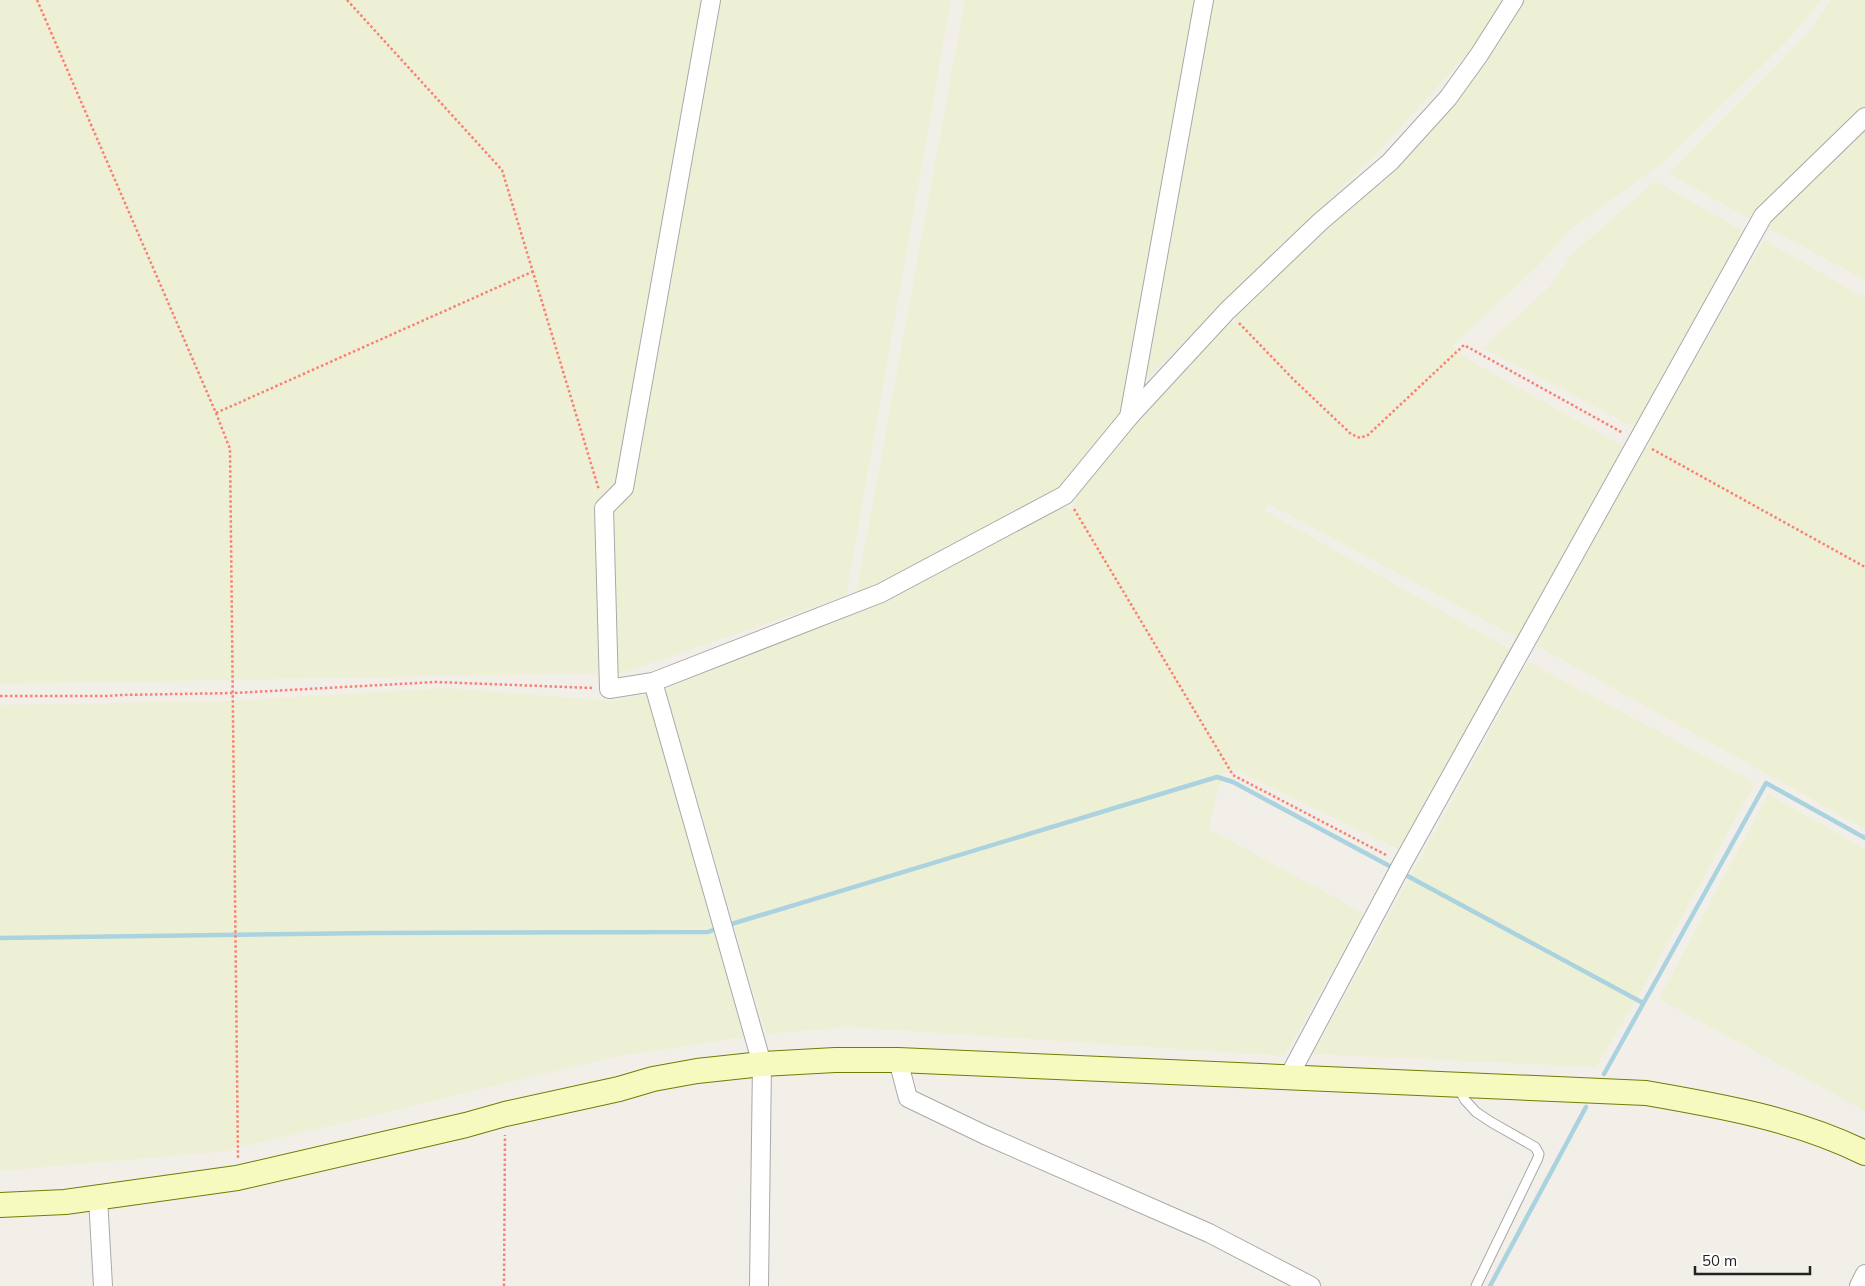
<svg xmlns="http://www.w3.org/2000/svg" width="1865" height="1286" font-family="Mulish,sans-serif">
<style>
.farmland{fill:#eef0d5}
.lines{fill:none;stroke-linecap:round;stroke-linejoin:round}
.stream{stroke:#aad3df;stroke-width:4.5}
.lane-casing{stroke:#a9a9a9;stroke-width:11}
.street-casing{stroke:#a9a9a9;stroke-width:20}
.secondary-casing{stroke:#707d05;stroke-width:26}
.path{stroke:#fa8072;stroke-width:2.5;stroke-dasharray:2.5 2.5;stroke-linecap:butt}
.lane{stroke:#fff;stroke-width:9}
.street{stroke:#fff;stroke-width:18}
.secondary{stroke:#f7fabf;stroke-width:24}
</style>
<rect width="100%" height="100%" fill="#f2efe9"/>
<!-- farmland -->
<g class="farmland">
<path d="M0 0H951L846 596 623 673 0 684Z"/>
<path d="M965 0H1196L1125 413 1050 498 856 595Z"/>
<path d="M1211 0H1504L1471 50 1380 150 1140 386Z"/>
<path d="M1522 0H1821L1787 41 1664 162 1573 227 1537 267 1452 346 1469 360 1623 446 1520 639 1269 504 1264 510 1511 650 1402 851 1235 770 1224 774 1218 790 1209 829 1365 914 1284 1056 851 1027 766 1034 666 693 671 678 1061 505 1073 510 1078 488 1138 412 1227 321 1235 323V312L1391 171Z"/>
<path d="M1831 0H1865V280L1768 228 1766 217 1752 220 1669 174 1808 33Z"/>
<path d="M1655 181 1743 231 1634 427 1483 348 1550 286 1571 255Z"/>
<path d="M1764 240 1865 298V829L1536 645 1640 453 1648 446 1650 437Z"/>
<path d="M1528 662 1755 783 1639 995 1596 1067 1313 1054Z"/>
<path d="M448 688 611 701 647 694 749 1030 744 1037 614 1057 247 1146 239 1144 230 1151 0 1171V705L224 701Z"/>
<path d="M1768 794 1865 849V1111L1659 999Z"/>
</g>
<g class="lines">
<!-- stream -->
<g class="stream">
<path d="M1402 873 1643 1003"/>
<path d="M725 926 1217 777 1233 782 1395 869"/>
<path d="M0 938 375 933 708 932 718 928"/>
<path d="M1604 1074 1766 783 1865 838"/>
<path d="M1490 1286 1586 1107"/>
</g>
<!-- lane casing -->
<g class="lane-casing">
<path id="lane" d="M1458 1087 1465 1100 1476 1112 1491 1122 1535 1147 1539 1154 1538 1158 1476 1286"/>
</g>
<!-- street casing -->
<g class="street-casing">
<g id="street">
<path d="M711 0 624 488 604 508 609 689 653 682 881 593 1065 495 1129 417 1227 311 1320 222 1390 162 1448 98 1479 55 1514 0"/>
<path d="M1129 417 1204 0"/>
<path d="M653 682 762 1064 759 1286"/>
<path d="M898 1060 908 1098 985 1135 1209 1233 1311 1286"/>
<path d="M1288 1078 1402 864 1763 216 1865 117"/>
<path d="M98 1198 103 1286"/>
<path d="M1859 1286 1865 1274"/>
</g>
</g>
<!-- secondary casing -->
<g class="secondary-casing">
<path id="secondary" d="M0 1205 65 1202 237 1178 466 1125 505 1114 619 1089 653 1079 697 1071 762 1064 835 1060H898L1646 1093C1721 1106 1796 1119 1865 1153"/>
</g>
<!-- path -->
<g class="path">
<path d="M37 0 216 413 230 449 238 1159"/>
<path d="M347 0 502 170 599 490"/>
<path d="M1239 323 1294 380 1351 434 1360 438 1368 435 1464 345 1623 433"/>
<path d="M216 413 534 271"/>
<path d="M1652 449 1865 567"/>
<path d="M1074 509 1233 775 1388 856"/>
<path d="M0 696H108L120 695 234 693 436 682 593 688"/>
<path d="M504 1286 505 1135"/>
</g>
<!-- lane -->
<use href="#lane" class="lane"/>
<!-- street -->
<use href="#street" class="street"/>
<!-- secondary -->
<use href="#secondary" class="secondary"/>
</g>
<!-- scale -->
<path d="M1695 1266v8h115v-8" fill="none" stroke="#222222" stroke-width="2.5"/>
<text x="1702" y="1266" font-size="15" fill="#222222" stroke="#ffffff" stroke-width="4" paint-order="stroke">50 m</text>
</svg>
